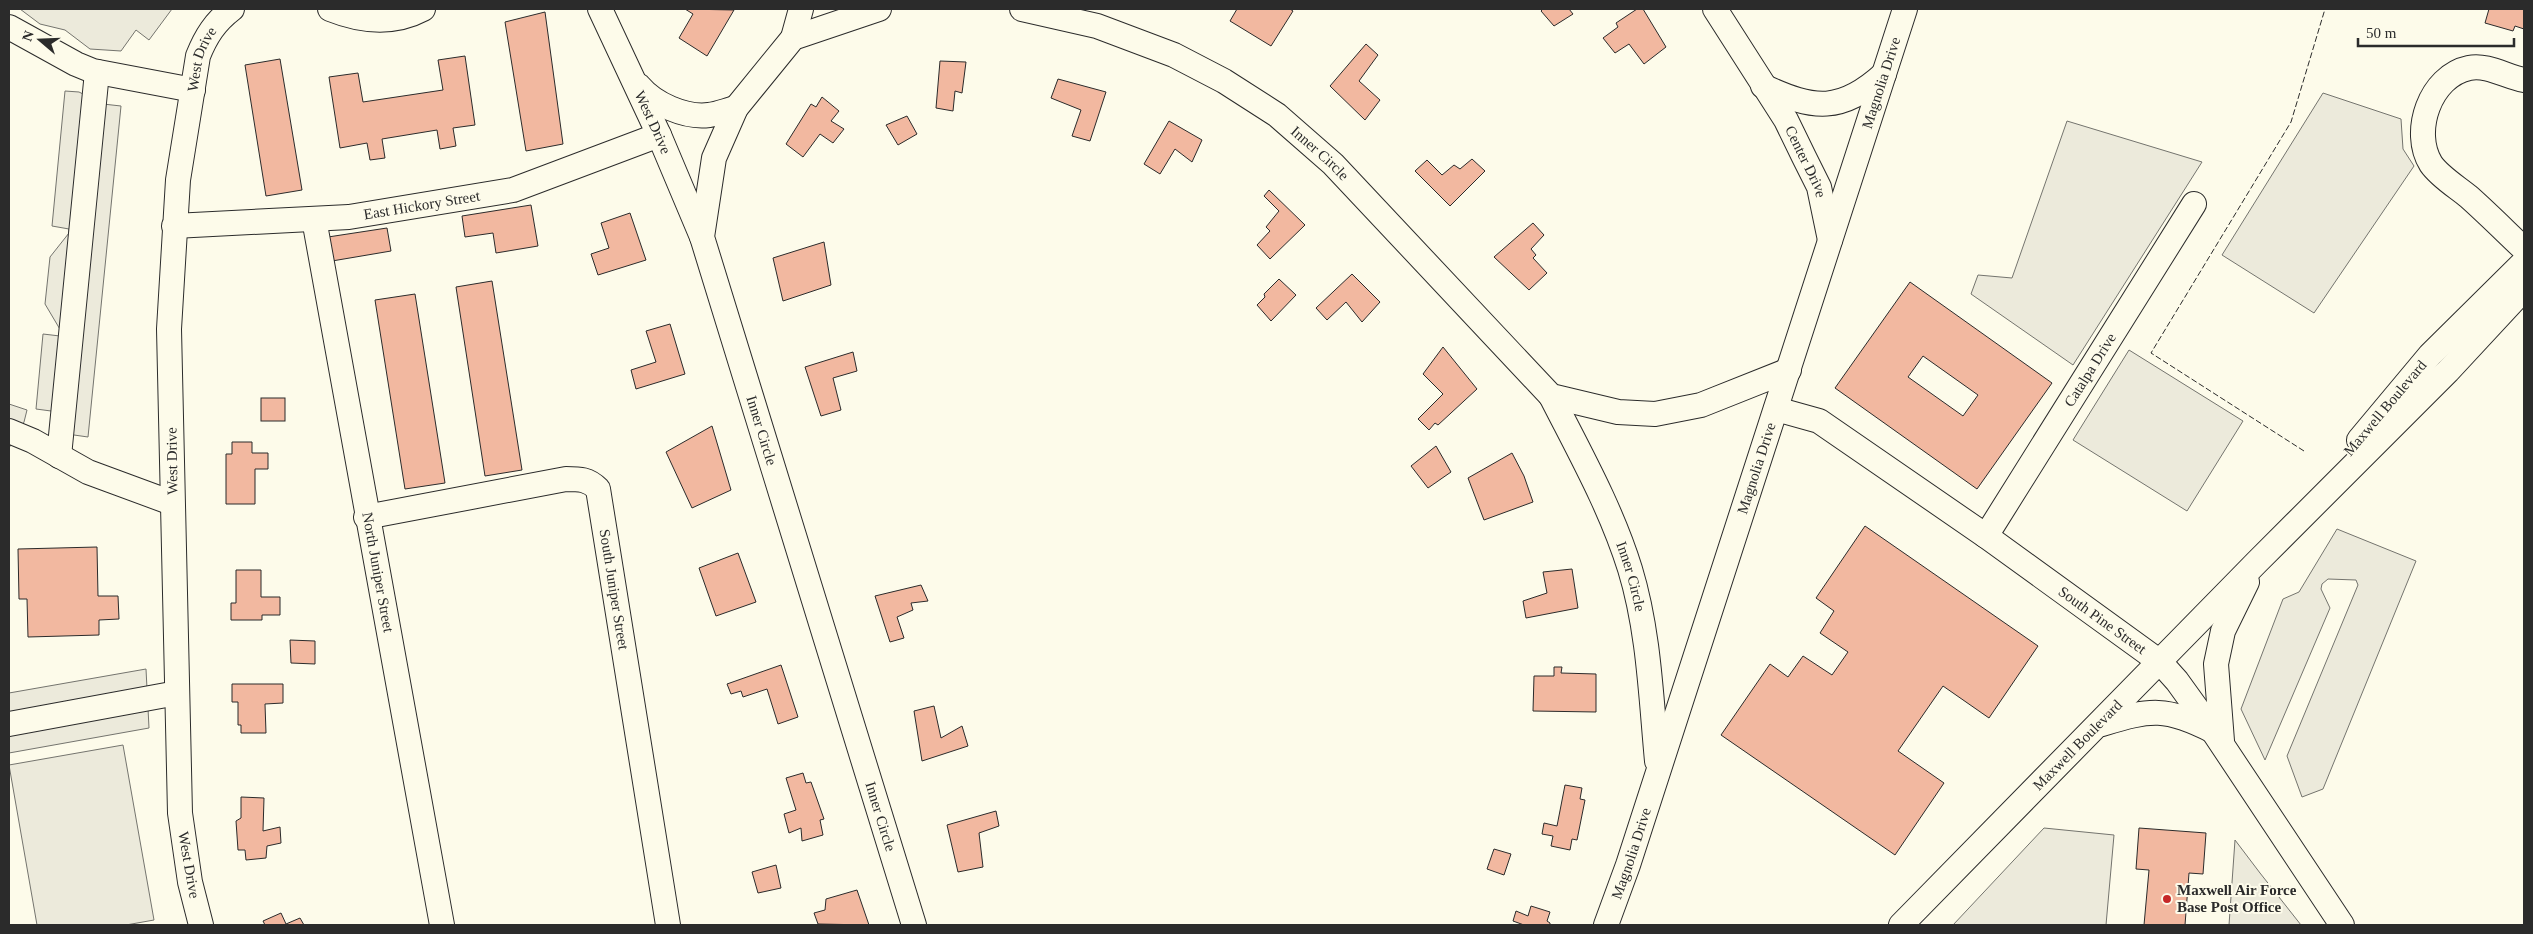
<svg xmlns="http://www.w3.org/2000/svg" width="2533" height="934" font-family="Georgia,serif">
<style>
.parking{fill:#eceadb;stroke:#74746e}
.building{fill:#f2b8a0;stroke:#2b2b2b;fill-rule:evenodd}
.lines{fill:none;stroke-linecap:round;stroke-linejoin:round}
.minor-casing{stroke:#2b2b2b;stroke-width:26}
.minor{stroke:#fdfbea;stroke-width:24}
.fence{stroke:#2b2b2b;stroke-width:1;stroke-dasharray:6 2.5;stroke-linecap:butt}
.poi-dot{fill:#c62828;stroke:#fdfbea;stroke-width:2}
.labels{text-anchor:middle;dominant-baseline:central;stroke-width:4;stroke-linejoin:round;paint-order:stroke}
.street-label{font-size:15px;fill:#2b2b2b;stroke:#fdfbea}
.poi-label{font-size:15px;font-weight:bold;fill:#2b2b2b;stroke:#fdfbea;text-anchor:start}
</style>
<rect width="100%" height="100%" fill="#fdfbea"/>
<!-- parking -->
<g class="parking">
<path d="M20 9H172L149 40 136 30 121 51 90 49 65 30 40 24Z"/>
<path d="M65 91 79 92 103 104 121 106 88 437 74 435 51 411 36 409 43 334 60 336 61 331 45 304 50 257 69 233V229L52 226Z"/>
<path d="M2323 93 2401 119 2403 149 2414 166 2314 313 2222 255Z"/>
<path d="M2067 121 2202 162 2073 365 1971 294 1978 275 2012 278Z"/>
<path d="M2129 350 2243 421 2187 511 2073 440Z"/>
<path d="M9 404 27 410 24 422 9 448Z"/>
<path d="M2337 529 2416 561 2323 789 2302 797 2287 756 2358 585 2356 580 2328 579 2322 584 2321 589 2330 608 2265 760 2241 709 2283 599 2299 592Z"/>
<path d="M146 669 149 728 9 753V693Z"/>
<path d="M123 745 154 920 126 925H37L9 765Z"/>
<path d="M2044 828 2114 835 2106 925H1953Z"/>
<path d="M2235 840 2260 873 2301 925H2229Z"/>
</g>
<!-- building -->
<g class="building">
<path d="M685 9 734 10 707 56 679 38 693 14Z"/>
<path d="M1237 9H1290L1293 11 1271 46 1230 21Z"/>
<path d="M1543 9H1569L1573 14 1554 26 1541 11Z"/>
<path d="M1637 9H1643L1666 47 1644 64 1629 44 1615 53 1603 38 1618 27 1616 23Z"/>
<path d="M2489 9H2524V29L2515 26 2513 31 2485 23Z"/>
<path d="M545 12 563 144 526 151 505 22Z"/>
<path d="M1366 44 1378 55 1359 81 1380 100 1365 120 1330 86Z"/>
<path d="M465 56 475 125 453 128 456 146 440 149 437 130 382 139 385 158 370 160 367 143 340 148 329 77 358 73 363 102 443 90 438 60Z"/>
<path d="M280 59 302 190 266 196 245 65Z"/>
<path d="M940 61 966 62 962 93 955 91 953 111 936 108Z"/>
<path d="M1058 79 1106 92 1090 141 1072 136 1081 110 1051 98Z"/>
<path d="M822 97 839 111 831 121 844 129 833 143 820 134 803 157 786 144 811 104 816 107Z"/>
<path d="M907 116 917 134 898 145 886 125Z"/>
<path d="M1169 121 1202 140 1192 162 1175 149 1160 174 1144 164Z"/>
<path d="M1472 159 1485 171 1450 206 1415 171 1427 160 1442 175 1454 165 1460 169Z"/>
<path d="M1269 190 1305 225 1270 259 1257 245 1270 231 1266 227 1279 211 1264 196Z"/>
<path d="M531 205 538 246 496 253 493 233 465 237 462 216Z"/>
<path d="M630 213 646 260 598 275 591 254 609 248 601 223Z"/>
<path d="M1533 223 1544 235 1531 249 1536 255 1533 258 1547 273 1529 290 1494 257Z"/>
<path d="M387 228 391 251 332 261 328 237Z"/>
<path d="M824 242 831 285 783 301 773 258Z"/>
<path d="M1352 274 1380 302 1362 322 1346 302 1327 320 1316 308Z"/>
<path d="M1279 279 1296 295 1271 321 1257 305 1265 297 1264 294Z"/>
<path d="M492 281 522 470 485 476 456 287Z"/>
<path d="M1910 282 2052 383 1977 489 1835 388ZM1923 356 1978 395 1963 416 1908 377Z"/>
<path d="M415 294 445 483 405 489 375 300Z"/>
<path d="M670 324 685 374 636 389 631 370 656 362 646 331Z"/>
<path d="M1443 347 1477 389 1438 425 1435 423 1429 430 1418 419 1443 394 1423 374Z"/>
<path d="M853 352 857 371 833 378 841 410 821 416 805 367Z"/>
<rect x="261" y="398" width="24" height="23"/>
<path d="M712 426 731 490 692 508 666 452Z"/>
<path d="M232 442H252V453H268V469H255V504H226V454H232Z"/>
<path d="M1436 446 1451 472 1428 488 1411 466Z"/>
<path d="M1512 453 1524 476 1533 502 1484 520 1468 478Z"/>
<path d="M1865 526 2038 646 1989 718 1943 686 1898 751 1944 783 1895 855 1721 735 1770 664 1788 677 1803 656 1832 675 1848 652 1820 633 1834 611 1816 598Z"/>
<path d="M97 547 98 596H118L119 619 99 620V635L28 637 27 599H19L18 549Z"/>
<path d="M738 553 756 602 716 616 699 568Z"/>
<path d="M1572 569 1578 608 1526 618 1523 601 1547 593 1543 572Z"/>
<path d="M236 570H261V597H280V615H262V620H231V603H236Z"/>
<path d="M921 585 928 601 911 603 913 610 897 617 904 638 890 642 875 596Z"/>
<path d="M290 640 315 641V664L291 663Z"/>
<path d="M781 665 798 717 778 724 767 689 743 697 741 691 731 694 727 684Z"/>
<path d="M1554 667H1562L1561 673 1596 674V712L1533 711 1534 676H1554Z"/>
<path d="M232 684H283V703L265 704 266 733H241V725H238V702H232Z"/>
<path d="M934 706 941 738 962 726 968 746 922 761 914 711Z"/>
<path d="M803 773 806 783 811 782 824 819 820 820 823 835 802 841 801 828 789 833 784 814 796 810 786 778Z"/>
<path d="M1565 785 1582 788 1580 799 1585 800 1577 840 1572 839 1570 850 1551 846 1553 836 1542 834 1544 823 1557 826Z"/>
<path d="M241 797 264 798 263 831 280 827 281 843 267 846 266 858 246 860 245 850H238L236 821 241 818Z"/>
<path d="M996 811 999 826 979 833 983 867 958 872 947 825Z"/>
<path d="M2139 828 2206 833 2203 874 2189 873 2185 925H2138H2144L2149 870 2136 869Z"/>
<path d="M1494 849 1511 854 1504 875 1487 869Z"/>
<path d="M776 865 781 888 758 893 752 872Z"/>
<path d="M857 890 869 925 818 924 814 913 825 910 826 899Z"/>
<path d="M1531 906 1550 912 1547 921 1550 923V925H1524L1513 921 1516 911 1528 916Z"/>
<path d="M281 913 286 924 300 918 304 925H265L263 921Z"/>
</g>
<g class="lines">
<!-- minor casing -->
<g class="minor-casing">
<g id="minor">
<path d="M330 9C360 21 393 25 423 9"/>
<path id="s1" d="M600 9 659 135 702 237"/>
<path id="s2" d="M879 9 793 38 736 108 714 158 702 237 914 925"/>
<path id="s3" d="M1022 9 1097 26 1174 55 1224 81 1277 115 1333 164 1551 396 1618 412 1655 414 1701 405 1789 370"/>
<path id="s4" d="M1715 9 1786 120 1804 157 1819 187 1830 240"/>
<path d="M9 27 76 64 93 71 193 90"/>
<path d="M793 38 801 9"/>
<path d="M2524 80C2507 77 2487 64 2469 68 2430 76 2411 132 2431 164 2440 177 2457 187 2469 197 2488 214 2506 232 2524 249"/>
<path d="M639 86C654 104 685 118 709 115 718 114 727 110 736 108"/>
<path d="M1763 86C1814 110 1841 113 1884 74"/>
<path id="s5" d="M314 219 442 925"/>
<path id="s6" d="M174 226 349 217 513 190 659 135"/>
<path id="s7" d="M1551 396C1580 453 1611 508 1630 569 1649 631 1651 698 1657 761"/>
<path id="s8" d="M1776 409 1819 421 1986 536 2160 662 2177 681 2213 731 2342 925"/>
<path d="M9 431 33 441 88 472 172 503"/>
<path d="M2359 440 2430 355 2524 262"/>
<path d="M59 456 97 72"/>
<path id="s9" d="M366 517 566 479C580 479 588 479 598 489L668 925"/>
<path id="s10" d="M1986 536 2194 204"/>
<path d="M9 724 177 693"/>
<path d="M2102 724C2151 709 2166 707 2213 731"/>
<path d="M2222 741 2216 664 2223 631 2247 582"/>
<path id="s11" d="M201 925 190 882 180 813 169 329 178 180 198 56C206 36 215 22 232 9"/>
<path id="s12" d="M1606 925 1628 865 1905 9"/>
<path id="s13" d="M1901 925 2256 563 2448 371 2524 289"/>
</g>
</g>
<!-- minor -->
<use href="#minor" class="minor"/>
<!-- fence -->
<path class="fence" d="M2304 451 2151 353 2291 122 2325 9"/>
</g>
<!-- markers -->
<circle class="poi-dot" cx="2167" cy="899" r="5"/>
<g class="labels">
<!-- street labels -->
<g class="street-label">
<text stroke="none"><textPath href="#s11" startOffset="871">West Drive</textPath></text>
<text stroke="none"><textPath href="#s12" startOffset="886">Magnolia Drive</textPath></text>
<text stroke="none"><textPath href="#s1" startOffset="125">West Drive</textPath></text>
<text stroke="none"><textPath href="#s3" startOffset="336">Inner Circle</textPath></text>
<text stroke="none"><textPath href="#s4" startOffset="178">Center Drive</textPath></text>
<text stroke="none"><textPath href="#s6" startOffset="249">East Hickory Street</textPath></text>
<text stroke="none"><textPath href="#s10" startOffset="196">Catalpa Drive</textPath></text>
<text transform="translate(2385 408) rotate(-50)">Maxwell Boulevard</text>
<text stroke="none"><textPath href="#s2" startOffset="518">Inner Circle</textPath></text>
<text transform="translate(172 461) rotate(-91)">West Drive</text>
<text stroke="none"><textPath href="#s12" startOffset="481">Magnolia Drive</textPath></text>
<text stroke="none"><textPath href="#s5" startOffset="359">North Juniper Street</textPath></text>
<text stroke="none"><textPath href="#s7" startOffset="198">Inner Circle</textPath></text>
<text stroke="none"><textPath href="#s9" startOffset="340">South Juniper Street</textPath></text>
<text stroke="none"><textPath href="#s8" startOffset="391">South Pine Street</textPath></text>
<text stroke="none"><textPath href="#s13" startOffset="252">Maxwell Boulevard</textPath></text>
<text stroke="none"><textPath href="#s2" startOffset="922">Inner Circle</textPath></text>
<text stroke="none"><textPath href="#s12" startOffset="76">Magnolia Drive</textPath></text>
<text transform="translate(189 865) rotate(80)">West Drive</text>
</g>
<!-- poi labels -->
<g class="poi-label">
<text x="2177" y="890">Maxwell Air Force<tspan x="2177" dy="17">Base Post Office</tspan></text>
</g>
</g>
<!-- border -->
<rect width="2533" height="934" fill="none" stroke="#2b2b2b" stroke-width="20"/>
<!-- north arrow -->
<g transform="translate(40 40) rotate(289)" stroke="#fdfbea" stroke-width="4" paint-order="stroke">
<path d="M0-4L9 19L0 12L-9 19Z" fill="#2b2b2b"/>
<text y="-8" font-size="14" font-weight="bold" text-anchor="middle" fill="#2b2b2b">N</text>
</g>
<!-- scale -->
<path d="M2358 38v8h156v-8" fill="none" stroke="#2b2b2b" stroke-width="2.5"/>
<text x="2366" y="38" font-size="15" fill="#2b2b2b" stroke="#fdfbea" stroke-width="4" paint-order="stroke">50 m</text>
</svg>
